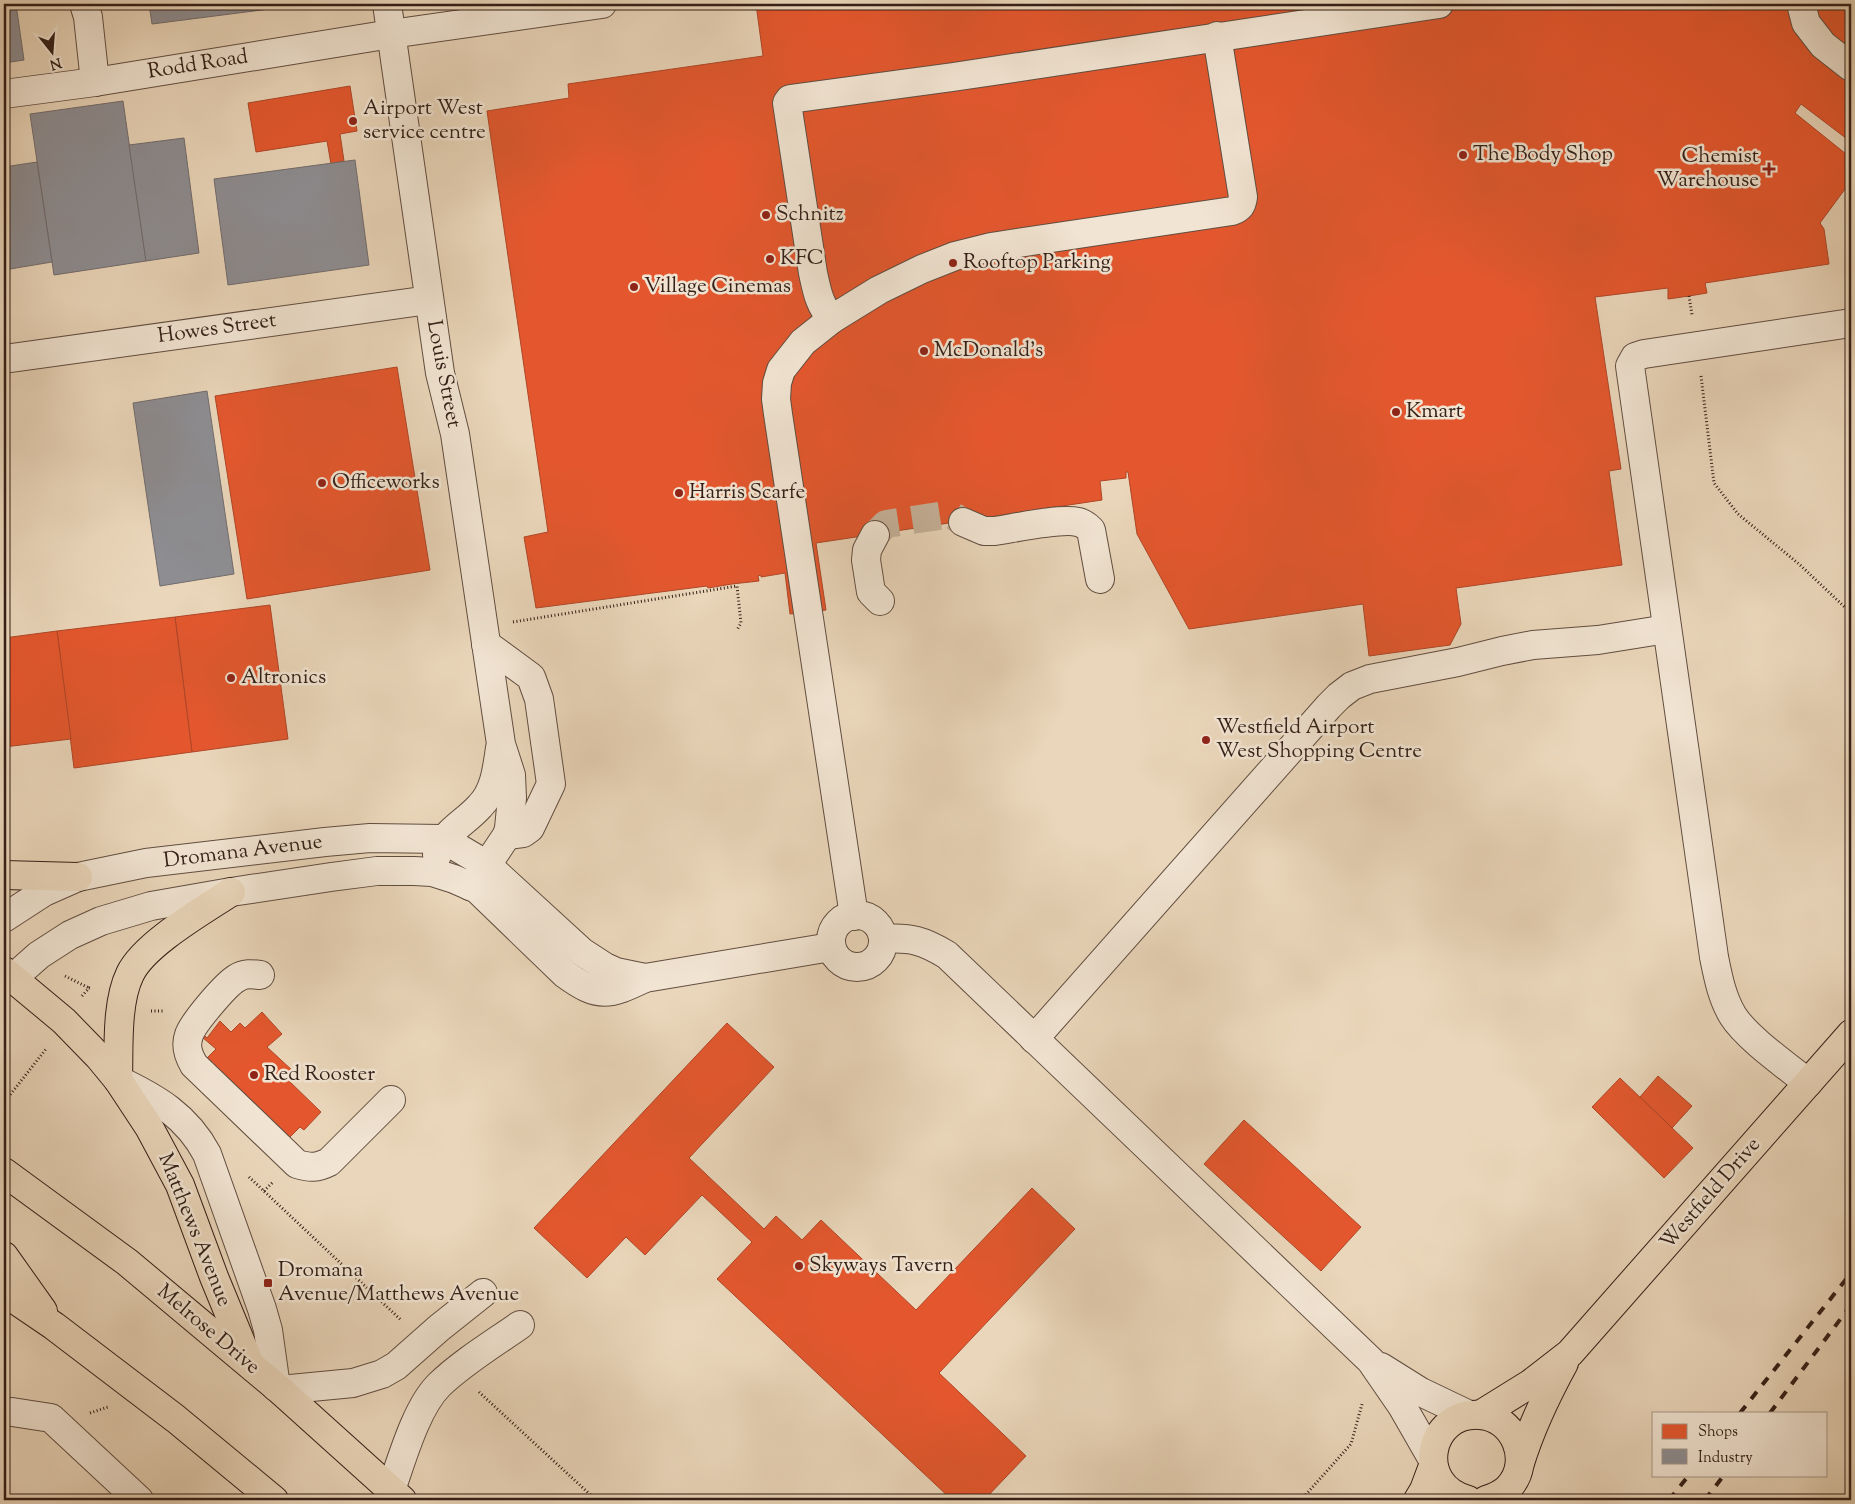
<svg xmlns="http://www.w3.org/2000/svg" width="1855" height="1504" font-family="'Sorts Mill Goudy',serif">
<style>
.shops{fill:#e4572e;stroke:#af4627}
.industry{fill:#8d8d92;stroke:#726c6d}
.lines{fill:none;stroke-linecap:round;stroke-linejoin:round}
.minor-tunnel{stroke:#c5b199;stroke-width:28;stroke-dasharray:28 14;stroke-linecap:butt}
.minor-casing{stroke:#614d40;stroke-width:30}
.major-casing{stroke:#331f17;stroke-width:30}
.path{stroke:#331f17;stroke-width:3;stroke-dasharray:1 2.5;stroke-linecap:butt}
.minor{stroke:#f1e4d2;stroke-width:28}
.major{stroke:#ead6ba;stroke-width:28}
.rail{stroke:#331f17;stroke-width:4;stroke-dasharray:9 9;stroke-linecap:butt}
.poi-dot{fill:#8f2418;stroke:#f1e4d2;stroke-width:2}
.labels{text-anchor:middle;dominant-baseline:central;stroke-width:5;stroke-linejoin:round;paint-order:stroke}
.street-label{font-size:21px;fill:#331f17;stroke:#f1e4d2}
.poi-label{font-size:21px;fill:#331f17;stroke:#f1e4d2;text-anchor:start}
</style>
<rect width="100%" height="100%" fill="#ead6ba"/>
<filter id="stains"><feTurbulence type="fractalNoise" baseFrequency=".004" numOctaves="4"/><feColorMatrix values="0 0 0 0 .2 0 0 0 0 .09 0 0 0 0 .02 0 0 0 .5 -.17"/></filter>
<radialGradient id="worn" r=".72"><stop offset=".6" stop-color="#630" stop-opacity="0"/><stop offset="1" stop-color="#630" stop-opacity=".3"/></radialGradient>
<!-- shops -->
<g class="shops">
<path d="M756 4H1851V142L1801 104 1795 113 1851 158V181L1820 223 1824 229 1829 264 1705 283 1707 293 1689 296 1668 299V288L1595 297 1621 469 1609 471 1622 565 1456 588 1461 624 1450 645 1369 656 1363 604 1189 629 1137 534 1128 472H1126V478L1100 481 1102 500 816 543 826 610 790 614 785 573 761 577V575L758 576 759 581 732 584 708 588 707 586 536 608 524 537 548 532 487 111 569 98 568 84 763 56Z"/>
<path d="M350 86 357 131 340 134 344 161 331 164 327 141 256 152 248 103Z"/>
<path d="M397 367 430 570 247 599 215 396Z"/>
<path d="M270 605 288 739 192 752 175 617Z"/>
<path d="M175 617 192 752 74 768 57 631Z"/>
<path d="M57 631 71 739 4 747V638Z"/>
<path d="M262 1012 282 1034 267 1047 294 1072 287 1079 321 1112 304 1130 300 1127 287 1140 204 1061 216 1049 202 1037 204 1035 207 1038 220 1021 231 1032 240 1023 245 1028Z"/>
<path d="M727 1023 774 1067 689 1158 764 1229 776 1216 802 1240 821 1220 916 1310 1032 1188 1075 1229 939 1373 1026 1456 984 1500H952L717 1279 752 1242 702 1195 645 1255 626 1237 587 1278 534 1228Z"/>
<path d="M1658 1076 1692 1106 1672 1128 1640 1097Z"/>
<path d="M1620 1078 1693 1148 1664 1178 1592 1107Z"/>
<path d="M1244 1120 1361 1227 1321 1271 1204 1164Z"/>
</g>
<!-- industry -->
<g class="industry">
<path d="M4 4H16L24 60 4 63Z"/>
<path d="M149 4H309L152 24Z"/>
<path d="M123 101 146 261 54 275 30 114Z"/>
<path d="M184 138 199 253 146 261 129 145Z"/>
<path d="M355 160 369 265 228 285 214 179Z"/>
<path d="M37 162 52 262 4 270V167Z"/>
<path d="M207 391 234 574 160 586 133 403Z"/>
</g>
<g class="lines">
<!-- minor-tunnel -->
<path class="minor-tunnel" d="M875 535 886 524 945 515 953 516 963 522"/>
<!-- minor casing -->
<g class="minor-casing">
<g id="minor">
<path d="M84 4 88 17 95 82"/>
<path d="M387 4 440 373 455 434 501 744 511 775 512 798 509 828 507 835 487 865 470 886"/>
<path d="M1801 4 1806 23 1823 45 1851 67"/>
<path d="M4 94 95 82 391 34 602 4"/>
<path d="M832 319C819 305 817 291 813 273L787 103 790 99 953 77 1439 4"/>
<path d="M4 359 429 300"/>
<path d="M963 522 984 531H995C1015 528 1060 518 1078 522 1083 523 1087 526 1091 530L1100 579"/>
<path d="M875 535 867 550 866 560 871 592 880 601"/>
<path d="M486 644 531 677 539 699 551 784 530 828 523 833 507 835"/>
<path d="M437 855C444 831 464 824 480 806 495 791 497 768 500 748"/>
<circle cx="857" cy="941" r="26"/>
<path d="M854 916 778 414 776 399 777 383 781 370 803 342 832 319 879 290 922 269 955 256 991 247 1232 211C1240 208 1242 205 1243 197L1217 36"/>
<path d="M4 918 44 892 78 877 146 863 325 842 370 838 443 839 487 865 582 952 605 967 616 972 645 978"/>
<path d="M884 939C911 937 924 941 947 955L1371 1361 1402 1406 1433 1460"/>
<path d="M260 975C252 974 244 973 237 978 226 984 193 1023 189 1035 185 1046 188 1055 194 1065L297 1164C310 1168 317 1168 329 1162L391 1100"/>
<path d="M13 978 39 955 70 935 101 921 151 906 231 892 331 877 377 871H414L432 872 454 879 477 889 565 974C599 999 609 995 645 978L831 947"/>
<path d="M1034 1039 1329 706 1339 696 1352 686 1370 679 1458 662 1502 651 1533 645 1598 640 1667 629"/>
<path d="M118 1080C156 1098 187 1116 207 1154L262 1309 268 1330 276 1387"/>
<path d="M1808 1083C1787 1066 1747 1038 1733 1016 1722 998 1718 977 1714 957L1630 366 1635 357 1644 354 1851 323"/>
<path d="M1381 1367 1421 1392 1469 1415"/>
<path d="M280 1390 353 1383 382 1374 396 1366 439 1328 483 1293"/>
<path d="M12 1412 51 1418 139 1500"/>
<path d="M391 1490C402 1459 416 1408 439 1385 463 1362 493 1344 520 1325"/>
</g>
</g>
<!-- major casing -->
<g class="major-casing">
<g id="major">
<path d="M4 875 78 877"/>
<path d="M4 971 64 1021 99 1057 118 1080 149 1127 180 1185 214 1277 249 1362"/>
<path d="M118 1080C119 1048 116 1003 130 974 144 944 204 910 231 892"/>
<path d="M4 1172 127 1262 280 1390 402 1500"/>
<path d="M4 1256 43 1311"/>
<path d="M4 1292 54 1326 176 1419 274 1500"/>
<path d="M1480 1415 1530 1384 1570 1353 1851 1034"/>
<path d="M1520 1463C1531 1427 1546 1396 1564 1363"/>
<path d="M1418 1500 1424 1490 1433 1466"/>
<path d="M1468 1500C1413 1485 1428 1411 1480 1415 1514 1417 1533 1461 1509 1487 1503 1494 1495 1497 1486 1500"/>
</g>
</g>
<!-- path -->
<g class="path">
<path d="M1689 296 1692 315"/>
<path d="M1701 376 1714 483 1738 514 1799 564 1851 613"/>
<path d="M513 622 737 586 741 623 737 630"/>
<path d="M65 976 89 988"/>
<path d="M82 996 89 988 92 989"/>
<path d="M151 1011H163V1013"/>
<path d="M4 1097 6 1100 4 1103"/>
<path d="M6 1100 46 1049"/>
<path d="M249 1177 401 1320"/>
<path d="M264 1191 273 1182"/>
<path d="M479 1392 596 1500"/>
<path d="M90 1413 108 1407"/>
<path d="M1301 1500 1351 1444 1362 1404"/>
</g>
<!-- minor -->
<use href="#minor" class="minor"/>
<!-- major -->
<use href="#major" class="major"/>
<!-- rail -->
<g class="rail">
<path d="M1740 1413 1851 1273"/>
<path d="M1770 1413 1851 1305"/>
<path d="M1669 1500 1689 1475"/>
<path d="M1705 1500 1724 1475"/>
</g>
</g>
<!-- markers -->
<g class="poi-dot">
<circle cx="353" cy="121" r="5"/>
<circle cx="1463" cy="155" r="5"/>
<path d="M1766.5 161.5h5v5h5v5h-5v5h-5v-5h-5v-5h5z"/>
<circle cx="766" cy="215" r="5"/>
<circle cx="770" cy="259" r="5"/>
<circle cx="953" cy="263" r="5"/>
<circle cx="634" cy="287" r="5"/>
<circle cx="924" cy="351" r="5"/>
<circle cx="1396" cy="412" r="5"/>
<circle cx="322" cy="483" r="5"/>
<circle cx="679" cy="493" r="5"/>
<circle cx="231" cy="678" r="5"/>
<circle cx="1206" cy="740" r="5"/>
<circle cx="254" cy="1075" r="5"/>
<circle cx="799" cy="1266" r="5"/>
<rect x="263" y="1278" width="10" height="10" rx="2.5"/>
</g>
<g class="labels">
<!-- street labels -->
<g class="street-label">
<text transform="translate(198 65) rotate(-9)">Rodd Road</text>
<text transform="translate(217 329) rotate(-8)">Howes Street</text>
<text transform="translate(443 374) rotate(79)">Louis Street</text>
<text transform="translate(243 852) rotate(-7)">Dromana Avenue</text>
<text transform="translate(1711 1194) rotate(-49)">Westfield Drive</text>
<text transform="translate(194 1230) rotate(68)">Matthews Avenue</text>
<text transform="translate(208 1330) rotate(40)">Melrose Drive</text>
</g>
<!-- poi labels -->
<g class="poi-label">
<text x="363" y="109">Airport West<tspan x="363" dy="24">service centre</tspan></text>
<text x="1473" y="155">The Body Shop</text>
<text x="1759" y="157" text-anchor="end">Chemist<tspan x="1759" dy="24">Warehouse</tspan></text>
<text x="776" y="215">Schnitz</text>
<text x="780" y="259">KFC</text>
<text x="963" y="263">Rooftop Parking</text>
<text x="644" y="287">Village Cinemas</text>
<text x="934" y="351">McDonald's</text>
<text x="1406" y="412">Kmart</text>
<text x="332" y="483">Officeworks</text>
<text x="689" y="493">Harris Scarfe</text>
<text x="241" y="678">Altronics</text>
<text x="1216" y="728">Westfield Airport<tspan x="1216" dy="24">West Shopping Centre</tspan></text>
<text x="264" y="1075">Red Rooster</text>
<text x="809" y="1266">Skyways Tavern</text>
<text x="278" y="1271">Dromana<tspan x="278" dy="24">Avenue/Matthews Avenue</tspan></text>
</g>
</g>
<!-- margin -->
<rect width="1855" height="1504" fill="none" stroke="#ead6ba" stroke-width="20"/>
<rect x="5" y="5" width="1845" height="1494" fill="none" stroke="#331f17" stroke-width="2.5"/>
<rect x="10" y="10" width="1835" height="1484" fill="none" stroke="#331f17"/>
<!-- legend -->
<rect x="1652" y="1412" width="175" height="65" fill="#f1e4d2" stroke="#a59587"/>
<rect x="1662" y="1424" width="25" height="15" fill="#e4572e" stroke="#a59587"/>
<text x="1698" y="1436" font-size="15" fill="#331f17">Shops</text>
<rect x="1662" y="1449" width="25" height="15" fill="#8d8d92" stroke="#a59587"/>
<text x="1698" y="1462" font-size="15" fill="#331f17">Industry</text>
<!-- north arrow -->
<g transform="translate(52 52) rotate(163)" stroke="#f1e4d2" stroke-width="4" paint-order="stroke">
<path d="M0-4L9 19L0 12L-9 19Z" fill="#331f17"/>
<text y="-8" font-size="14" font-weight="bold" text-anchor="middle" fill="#331f17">N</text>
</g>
<rect width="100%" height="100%" filter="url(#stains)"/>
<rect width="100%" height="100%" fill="url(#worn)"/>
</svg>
